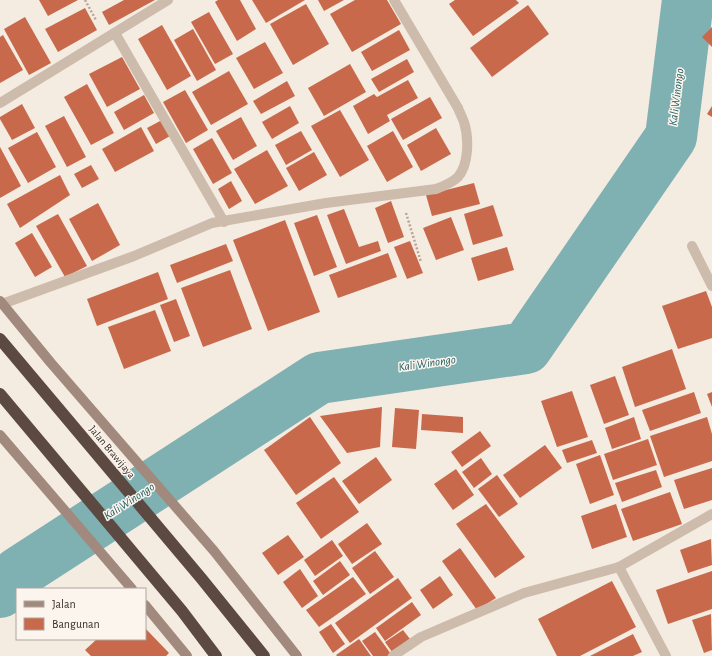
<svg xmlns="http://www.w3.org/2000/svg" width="712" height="656" font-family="'Alegreya Sans',sans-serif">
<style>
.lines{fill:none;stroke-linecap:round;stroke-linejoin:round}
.river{stroke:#7fb0b2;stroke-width:52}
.building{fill:#c8694b}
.path{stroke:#b9a596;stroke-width:2.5;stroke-dasharray:2 2;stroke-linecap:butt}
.lane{stroke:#cdbbac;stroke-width:10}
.street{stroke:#cdbbac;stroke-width:10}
.secondary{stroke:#a18a7d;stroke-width:10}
.highway{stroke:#5c4a42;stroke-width:12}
.labels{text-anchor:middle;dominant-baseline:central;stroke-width:3;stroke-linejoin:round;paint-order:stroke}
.street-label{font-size:11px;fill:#3b302b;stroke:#fbf5ee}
.water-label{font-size:12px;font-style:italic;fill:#1f5a5e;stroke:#fbf5ee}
</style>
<rect width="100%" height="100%" fill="#f4ebe1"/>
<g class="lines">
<!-- river -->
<path class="river" d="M0 592 18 573 319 378 526 348 671 137 688 0"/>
</g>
<!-- building -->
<g class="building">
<path d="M39 0H78L48 16Z"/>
<path d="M124 0H155L109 25 102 12Z"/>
<path d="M218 0H240L256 29 237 41 215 2Z"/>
<path d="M252 0H305L266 23Z"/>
<path d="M318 0H344L324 11Z"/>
<path d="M355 0H387L401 24 352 52 330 14Z"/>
<path d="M455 0H516L519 3 473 36 449 4Z"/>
<path d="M306 4 329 44 293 65 270 24Z"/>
<path d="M528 5 549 34 492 77 470 48Z"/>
<path d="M85 8 97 30 58 52 45 29Z"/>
<path d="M209 12 233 54 215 64 191 22Z"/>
<path d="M25 17 51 63 29 75 4 29Z"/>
<path d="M162 25 191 76 167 90 138 39Z"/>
<path d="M712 27V47L702 37Z"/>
<path d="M193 29 216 70 197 81 174 40Z"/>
<path d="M399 30 410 50 372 71 361 52Z"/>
<path d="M3 35 23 70 0 83V37Z"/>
<path d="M265 42 283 73 254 89 236 58Z"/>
<path d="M122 57 140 89 107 107 89 74Z"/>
<path d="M407 59 414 72 379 92 371 79Z"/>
<path d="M350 64 366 92 324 116 308 88Z"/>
<path d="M229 71 248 104 211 125 192 92Z"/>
<path d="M408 80 418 98 387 115 390 121 368 134 353 106 374 94 377 97Z"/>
<path d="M287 81 295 96 261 114 253 101Z"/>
<path d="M87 84 114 133 91 145 64 97Z"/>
<path d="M185 90 208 130 186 143 163 102Z"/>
<path d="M144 95 154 113 124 130 114 112Z"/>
<path d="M430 97 442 118 403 140 391 119Z"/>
<path d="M22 104 35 128 12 140 0 119V117Z"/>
<path d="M290 106 299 123 272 139 262 122Z"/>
<path d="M712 106V117L707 114Z"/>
<path d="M340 110 369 160 340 177 311 126Z"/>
<path d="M64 116 86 157 67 167 45 126Z"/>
<path d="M241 117 257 146 233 160 216 131Z"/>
<path d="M162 120 170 136 156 144 147 128Z"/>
<path d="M141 127 154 151 115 172 102 149Z"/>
<path d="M436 128 451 154 421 171 407 145Z"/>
<path d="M301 131 312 150 286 165 275 145Z"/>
<path d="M393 131 413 167 387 182 367 146Z"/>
<path d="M37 132 56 167 28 183 8 148Z"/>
<path d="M212 138 232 173 213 184 193 149Z"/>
<path d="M0 147 21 186 0 198Z"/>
<path d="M267 150 288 186 255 204 234 169Z"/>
<path d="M314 152 327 175 299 191 286 168Z"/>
<path d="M91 165 99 179 82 188 74 174Z"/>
<path d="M60 175 70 195 20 228 7 204Z"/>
<path d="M231 181 242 201 229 209 218 189Z"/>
<path d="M474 183 480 204 432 216 426 195Z"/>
<path d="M391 201 404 237 388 243 375 208Z"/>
<path d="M98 203 120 245 92 261 69 219Z"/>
<path d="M493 205 503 236 473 245 464 214Z"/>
<path d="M344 209 359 247 378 241 381 251 346 264 327 215Z"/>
<path d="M58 214 87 266 65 277 36 226Z"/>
<path d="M317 215 337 267 314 276 294 223Z"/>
<path d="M451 217 464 250 436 260 423 228Z"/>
<path d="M285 220 320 312 268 331 233 240Z"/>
<path d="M32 233 52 267 35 277 15 243Z"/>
<path d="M410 241 423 273 407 279 394 247Z"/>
<path d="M226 244 233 261 177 283 170 265Z"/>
<path d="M507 247 514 270 478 281 471 258Z"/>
<path d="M388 253 397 277 338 298 329 275Z"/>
<path d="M230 270 252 329 203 347 181 288Z"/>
<path d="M158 272 168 299 97 326 87 299Z"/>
<path d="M706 291 712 307V338L678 349 662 306Z"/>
<path d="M176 299 190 336 174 342 160 305Z"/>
<path d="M155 310 171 351 124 369 108 327Z"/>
<path d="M672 349 686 389 635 407 622 367Z"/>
<path d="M615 376 629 415 604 424 590 385Z"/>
<path d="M572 391 588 437 557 447 541 401Z"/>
<path d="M694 392 701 413 650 431 642 410Z"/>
<path d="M712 392V407L707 394Z"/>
<path d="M382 407 380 447 347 453 320 416Z"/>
<path d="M395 408 419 410 416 449 392 447Z"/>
<path d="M422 414 463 417V433L421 430Z"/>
<path d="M310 417 341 463 296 495 264 450Z"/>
<path d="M634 417 641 439 612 449 605 428Z"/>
<path d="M707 417 712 434V461L664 477 650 436Z"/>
<path d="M480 431 491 446 462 467 451 452Z"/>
<path d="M648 439 657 465 613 480 604 454Z"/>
<path d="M592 440 597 453 567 463 562 450Z"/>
<path d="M545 445 562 468 520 498 503 475Z"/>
<path d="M600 455 614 495 590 504 576 464Z"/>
<path d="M376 457 392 480 359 504 342 481Z"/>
<path d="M481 458 492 474 474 488 462 472Z"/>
<path d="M712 468V500L684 509 674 480Z"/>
<path d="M456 469 474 495 453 510 434 484Z"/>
<path d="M656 470 662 487 622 502 615 483Z"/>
<path d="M497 475 518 504 499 517 478 489Z"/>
<path d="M334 477 359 512 321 539 296 503Z"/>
<path d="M670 492 682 524 633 541 621 509Z"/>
<path d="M486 504 525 557 495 578 456 524Z"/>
<path d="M616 504 627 537 592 549 581 516Z"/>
<path d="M367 523 382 544 352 564 338 544Z"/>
<path d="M288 535 304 557 278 575 262 553Z"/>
<path d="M711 539 712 565 688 573 680 550Z"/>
<path d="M332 540 343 556 315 576 304 560Z"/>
<path d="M460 548 496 598 477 610 442 561Z"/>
<path d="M375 551 394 577 370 594 352 568Z"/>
<path d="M340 561 350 575 323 595 313 581Z"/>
<path d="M300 569 318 596 302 608 283 582Z"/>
<path d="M712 571V609L668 624 656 590Z"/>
<path d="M440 576 453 595 433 609 420 590Z"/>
<path d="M353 577 366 594 319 627 306 610Z"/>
<path d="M398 578 412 598 350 643 335 623Z"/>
<path d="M612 581 636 627 580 656H557L538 619Z"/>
<path d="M412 602 421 615 385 641 376 628Z"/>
<path d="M711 614 712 650 704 653 692 620Z"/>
<path d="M331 624 345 644 333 653 319 632Z"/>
<path d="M145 628 169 653 166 656H91L85 650 97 639H145Z"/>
<path d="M403 630 410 639 392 652 385 642Z"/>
<path d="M375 632 391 654 387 656H373L362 641Z"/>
<path d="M633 634 642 652 633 656H590Z"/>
<path d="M359 639 371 656H337L336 655Z"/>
</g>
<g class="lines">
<!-- path -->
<g class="path">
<path d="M85 0 96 20"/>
<path d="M406 213 421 262"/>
</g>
<!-- lane -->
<path class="lane" d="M394 0 458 108"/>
<!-- street -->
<g class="street">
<path d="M115 33 224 222"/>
<path d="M0 103 168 0"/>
<path d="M692 246 712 286"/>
<path d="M2 304 134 256 212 223 326 203 436 189C444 186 452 183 458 177 469 164 469 138 464 122 462 117 460 113 458 108"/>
<path d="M619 567 666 656"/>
<path d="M393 656 421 637 524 593 619 567 712 514"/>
</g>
<!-- secondary -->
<g class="secondary">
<path d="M0 301 51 363 214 551 297 656"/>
<path d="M0 435 132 589"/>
<path d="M145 605 187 656"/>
</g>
<!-- highway -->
<g class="highway">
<path d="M0 339 201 578 264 656"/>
<path d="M0 394 182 611 216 656"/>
</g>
</g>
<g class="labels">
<!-- street labels -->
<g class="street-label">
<text transform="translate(112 452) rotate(50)">Jalan Brawijaya</text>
</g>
<!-- water labels -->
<g class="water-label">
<text transform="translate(676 97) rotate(-83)">Kali Winongo</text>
<text transform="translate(427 363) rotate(-8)">Kali Winongo</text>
<text transform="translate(129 501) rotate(-33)">Kali Winongo</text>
</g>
</g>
<!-- legend -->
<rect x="16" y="588" width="130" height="52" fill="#fbf5ee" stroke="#aea6a0"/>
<rect x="24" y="601" width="20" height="6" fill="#a18a7d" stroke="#aea6a0"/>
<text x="52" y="608" font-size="12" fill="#3b302b">Jalan</text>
<rect x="24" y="618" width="20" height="12" fill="#c8694b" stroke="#aea6a0"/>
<text x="52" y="628" font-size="12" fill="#3b302b">Bangunan</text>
</svg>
